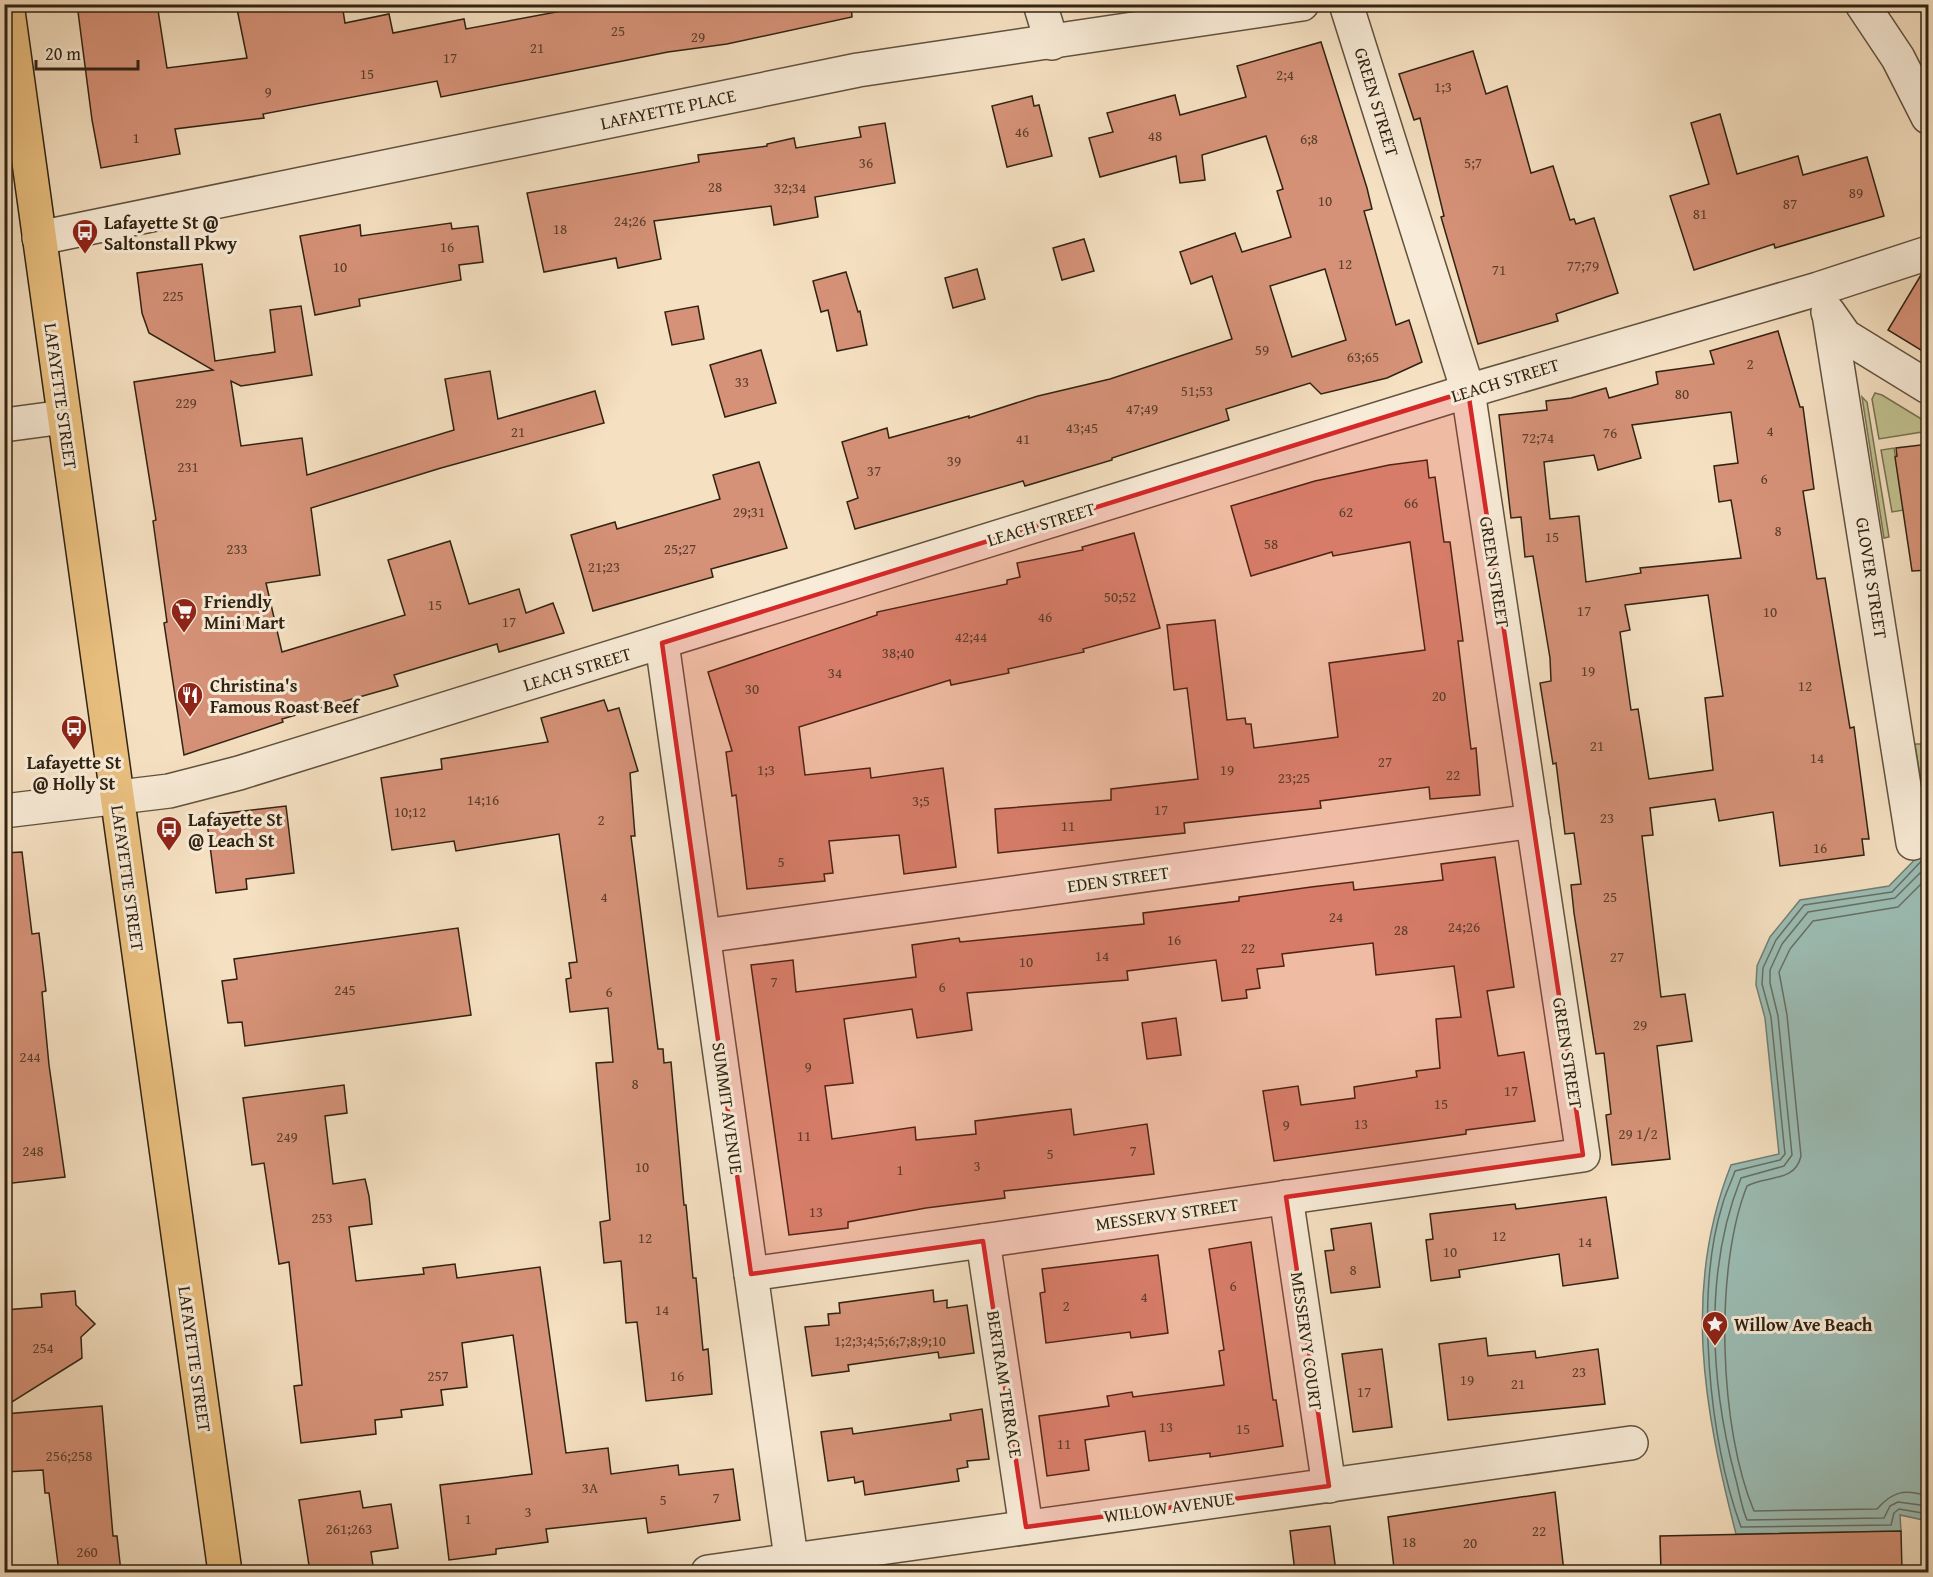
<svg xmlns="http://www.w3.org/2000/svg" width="1933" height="1577" font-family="'Gentium Book Plus',serif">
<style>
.green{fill:#c1c190;stroke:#787252;stroke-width:1.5}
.water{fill:#9cbdb5;stroke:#717f74;stroke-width:1.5}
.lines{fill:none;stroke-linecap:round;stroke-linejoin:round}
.shore{stroke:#667064;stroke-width:1.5}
.building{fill:#d69278;stroke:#302313;stroke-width:1.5;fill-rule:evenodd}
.minor-casing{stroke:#61523e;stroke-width:36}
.highway-casing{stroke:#302313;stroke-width:36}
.minor{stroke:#f8ebd7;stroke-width:33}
.highway{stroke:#eac080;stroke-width:33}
.marked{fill:#d62828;fill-opacity:0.2;stroke:#d62828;stroke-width:4.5;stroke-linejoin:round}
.labels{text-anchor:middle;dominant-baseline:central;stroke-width:6;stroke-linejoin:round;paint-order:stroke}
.number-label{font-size:15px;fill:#5a3f2c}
.street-label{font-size:18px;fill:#302313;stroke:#f8ebd7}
.poi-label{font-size:18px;font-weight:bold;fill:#302313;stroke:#f8ebd7;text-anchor:start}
</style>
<rect width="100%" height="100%" fill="#f5e0c1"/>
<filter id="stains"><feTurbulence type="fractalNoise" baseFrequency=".00333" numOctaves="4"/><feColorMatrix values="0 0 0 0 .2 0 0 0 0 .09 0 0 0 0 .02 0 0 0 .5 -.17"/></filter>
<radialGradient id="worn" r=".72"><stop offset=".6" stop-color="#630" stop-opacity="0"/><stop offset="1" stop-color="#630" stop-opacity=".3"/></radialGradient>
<!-- green -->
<g class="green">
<path d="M1875 393 1882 395 1928 423V431L1879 439 1872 399Z"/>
<path d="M1862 397 1867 402 1889 537 1884 538Z"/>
<path d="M1894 448 1904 510 1892 512 1881 450Z"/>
<path d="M1915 744H1921L1928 792V827Z"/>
</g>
<!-- water -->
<path class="water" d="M1928 846V1521L1900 1515 1901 1531 1736 1534C1704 1409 1682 1289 1731 1165L1779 1154 1765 1018 1756 985 1757 966 1770 937 1800 900 1889 886Z"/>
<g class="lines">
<!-- shore -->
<g class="shore">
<path d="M1928 854 1892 892 1804 905 1776 940 1763 968 1762 984 1771 1017 1785 1154 1780 1160 1735 1171C1731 1183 1725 1194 1722 1206 1695 1294 1709 1441 1741 1527L1891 1525 1894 1513 1899 1509 1928 1514"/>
<path d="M1928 865 1895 898 1808 912 1782 944 1770 970V983L1778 1016 1792 1155 1784 1166 1741 1178C1704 1270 1710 1381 1735 1476 1739 1490 1741 1506 1747 1520L1884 1518 1890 1506 1898 1502 1928 1506"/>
<path d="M1928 877 1898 907 1813 921 1790 949 1779 972 1787 1015 1801 1156C1795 1183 1766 1175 1747 1186 1714 1269 1719 1428 1754 1511L1877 1509C1893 1491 1904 1489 1928 1496"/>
</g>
</g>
<!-- building -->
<g class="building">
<path d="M77 4H157L167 68 247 58 236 4H342L345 23 389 14 393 33 464 19 466 29 599 4H851L852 17 727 44 668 52 441 97 437 81 263 114 264 118 175 129 180 154 101 168 92 120Z"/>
<path d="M1321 42 1367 188 1372 209 1364 211 1396 325 1409 320 1422 362 1387 378 1321 394 1310 383 1226 409 1229 420 1112 458V460L1025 486 1023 481 855 529 847 502 858 498 842 442 887 428 889 438 969 416V418L1038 396 1110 379 1232 339 1212 276 1191 284 1180 252 1235 233 1242 252 1291 237 1277 191 1283 189 1266 136 1202 155 1205 180 1180 183 1176 156 1100 177 1089 138 1113 132 1107 113 1175 95 1180 115 1246 97 1237 66ZM1325 269 1346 340 1292 357 1270 286Z"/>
<path d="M1473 51 1486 94 1507 86 1531 173 1553 166 1570 220 1574 219 1576 224 1594 218 1618 293 1556 314 1558 321 1478 344 1441 217 1444 216 1420 118 1414 120 1399 74Z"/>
<path d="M1032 96 1034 106 1039 105 1052 156 1007 167 992 106Z"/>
<path d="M1720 114 1737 174 1798 156 1803 175 1867 157 1884 216 1775 248 1774 244 1694 270 1670 196 1709 184 1691 123Z"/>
<path d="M885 123 895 183 815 197 818 217 774 225 771 206 654 221 661 259 618 268 616 258 544 272 527 193 699 162 698 155 767 146V144L794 138 796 148 861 137 859 127Z"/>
<path d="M451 223 452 229 478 226 483 262 459 265 461 280 359 299 360 306 315 315 300 236 360 225 361 236Z"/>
<path d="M1084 239 1094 271 1062 280 1053 248Z"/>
<path d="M202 264 215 361 275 352 270 310 301 306 312 375 241 386 231 381 241 446 302 438 307 475 454 430 445 379 490 371 498 419 595 391 604 423 441 468 311 508 320 575 266 583 282 652 405 615 388 560 450 541 469 604 519 589 526 613 553 603 564 633 499 652 497 644 394 675 398 686 282 719 283 722 184 755 164 623 167 622 153 521 156 520 134 382 213 370 149 333 142 313 137 273Z"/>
<path d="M977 269 985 299 953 308 945 278Z"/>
<path d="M846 272 858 312 860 311 867 345 837 351 828 310 821 312 813 281Z"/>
<path d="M1929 273V355L1888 330 1921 275Z"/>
<path d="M698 306 704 339 672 345 665 312Z"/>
<path d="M1778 331 1800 407H1803L1814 489 1803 491 1817 579 1825 578 1850 728 1854 727 1869 839H1862L1864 855 1780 866 1773 812 1719 821 1715 799 1650 808 1653 835 1642 836 1661 997 1685 994 1692 1041 1657 1046 1670 1159 1612 1165 1606 1115 1611 1114 1604 1053 1596 1054 1574 913 1571 885 1581 884 1574 833 1565 834 1556 763 1553 764 1540 683 1551 681 1550 658 1533 556 1525 557 1521 517 1511 518 1499 415 1547 410 1546 401 1571 398 1606 388 1609 398 1658 384 1656 372 1714 364 1710 351ZM1731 412 1738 463 1714 466 1719 502 1731 500 1741 558 1640 568 1641 573 1586 582 1579 516 1550 519 1544 462 1594 455 1598 470 1641 458 1632 425ZM1708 595 1723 696 1705 698 1713 770 1649 779 1638 709 1631 710 1620 632 1630 630 1625 605Z"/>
<path d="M761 350 776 403 725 417 710 365Z"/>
<path d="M1929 444V570L1912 571 1895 457 1897 456 1896 448Z"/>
<path d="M1427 460 1429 478 1435 477 1444 542H1450L1463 641H1458L1471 749 1476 748 1480 795 1430 799 1429 787 1320 801 1321 808 1184 823 1185 833 998 853 995 809 1111 800V789L1198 779 1187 688 1174 690 1167 625 1215 620 1227 720 1245 718 1246 724H1251L1254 748 1338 737 1329 663 1425 650 1410 542 1333 556 1332 552 1251 576 1231 506 1315 481 1389 465Z"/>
<path d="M759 462 787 548 711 569 713 577 593 611 571 535 615 522 617 529 720 499 713 475Z"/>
<path d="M1134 533 1160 628 1083 649 1084 652 1008 669 1009 673 951 685 950 680 799 727 805 775 870 768 871 778 943 768 956 867 904 874 899 835 829 841 833 873 824 874 825 881 747 889 736 795 732 796 726 752 732 751 708 672 877 615V612L1007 584V580L1020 577 1017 563 1083 550 1082 547Z"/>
<path d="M604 700 608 711 619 708 638 771 630 773 635 836H631L658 1049H663L664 1063 671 1062 684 1205H686L693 1278H696L703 1350 708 1349 712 1394 646 1401 637 1322 626 1323 621 1261 604 1263 600 1222 610 1220 596 1063 613 1062 608 1008 570 1012 566 979 571 978 569 963 577 962 559 834 456 851 454 841 392 850 381 778 442 769 441 759 548 742 541 718Z"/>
<path d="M286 806 294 873 246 879 247 889 216 893 207 822 220 821 219 814Z"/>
<path d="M22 852 32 934 39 933 46 991 42 992 49 1065 65 1177 4 1184V853Z"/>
<path d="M1495 857 1514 987 1487 991 1498 1056 1524 1052 1535 1121 1466 1130V1134L1274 1161 1263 1091 1298 1086 1301 1105 1355 1098 1354 1087 1417 1077 1416 1071 1440 1068 1436 1019 1461 1017 1454 966 1376 975 1373 943 1282 954 1284 966 1257 969 1260 988 1246 990 1247 998 1222 1001 1216 960 1127 971 1128 980 967 993 972 1030 917 1038 912 1009 844 1019 853 1083 825 1086 832 1139 915 1127 916 1140 976 1134 975 1121 1071 1109 1074 1135 1147 1124 1154 1174 1004 1191 1005 1198 926 1208 848 1222V1228L789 1235 751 965 793 960 796 992 916 977 912 945 959 938 960 942 1144 924 1143 913 1239 901V897L1311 887 1353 882 1354 890 1443 880 1441 864Z"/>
<path d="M458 928 471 1015 245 1046 242 1022 228 1023 222 981 237 979 234 959Z"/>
<path d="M1176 1018 1181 1055 1147 1059 1142 1023Z"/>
<path d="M344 1085 347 1113 325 1116 333 1184 365 1179 369 1196 372 1224 349 1227 356 1281 424 1274 423 1268 455 1264 457 1278 540 1267 566 1453 608 1448 611 1474 678 1465 679 1475 733 1469 740 1520 648 1533 646 1518 546 1529 548 1542 496 1549V1554L449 1560 440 1485 532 1474 513 1335 462 1343 467 1387 441 1390 443 1405 401 1410 402 1417 375 1420 376 1434 301 1443 294 1386 302 1385 289 1262 279 1264 264 1163 252 1165 243 1098Z"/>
<path d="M1606 1197 1618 1278 1563 1286 1559 1254 1459 1270 1460 1277 1431 1281 1426 1240 1433 1239 1430 1214 1515 1204 1516 1209Z"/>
<path d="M1371 1223 1380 1287 1331 1293 1325 1251 1334 1250 1331 1229Z"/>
<path d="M1251 1242 1273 1400H1276L1283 1446 1210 1457V1453L1149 1461 1145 1431 1085 1440 1089 1470 1047 1476 1039 1416 1109 1406 1107 1396 1132 1392 1133 1397 1224 1385 1219 1351 1224 1350 1209 1249Z"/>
<path d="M1158 1255 1168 1333 1131 1338 1130 1332 1046 1343 1040 1293 1045 1292 1042 1269Z"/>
<path d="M933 1290 934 1302 947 1300V1308L967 1305 974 1353 939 1358 938 1352 848 1365 849 1371 812 1376 805 1327 829 1325 828 1314 840 1313 839 1303Z"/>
<path d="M75 1291 76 1305 95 1324 81 1337 82 1358 4 1407V1310L42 1307 41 1294Z"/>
<path d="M1486 1338 1488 1356 1535 1351 1536 1358 1598 1349 1605 1404 1448 1420 1439 1344Z"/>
<path d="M1382 1349 1392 1427 1353 1432 1342 1354Z"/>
<path d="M102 1406 113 1536H117L121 1572H59L49 1493H45L43 1470 4 1472V1414Z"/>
<path d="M982 1409 989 1459 967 1461 968 1467 957 1469 959 1481 865 1495 863 1481 855 1483 854 1477 828 1481 821 1432 852 1428 853 1434 951 1420 950 1414Z"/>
<path d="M360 1491 363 1508 391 1504 398 1548 371 1552 373 1566 310 1572 299 1500Z"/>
<path d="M1555 1492 1564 1572H1414L1413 1566 1394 1568 1388 1517Z"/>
<path d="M1330 1526 1336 1572H1295L1290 1531Z"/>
<path d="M1901 1531 1902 1572H1661L1660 1536Z"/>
</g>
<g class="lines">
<!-- minor casing -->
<g class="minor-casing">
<g id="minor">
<path d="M1040 4 1052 43"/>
<path d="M1862 4 1898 58 1928 117"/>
<path d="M39 238 858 70 1302 4"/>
<path d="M1828 312 1845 336 1928 387"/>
<path d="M1829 314 1913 843"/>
<path d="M4 425 64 417"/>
<path d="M662 643 793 1572"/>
<path d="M4 811 169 791 239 773 1468 391 1818 289 1928 253"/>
<path d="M704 936 1533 821"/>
<path d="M1286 1197 1329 1486"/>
<path d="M983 1241 1026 1527"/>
<path d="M751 1274 1583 1155 1468 391 1346 4"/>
<path d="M708 1572 1631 1443"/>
</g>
</g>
<!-- highway casing -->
<g class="highway-casing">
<path id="highway" d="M7 4 225 1572"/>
</g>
<!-- minor -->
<use href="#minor" class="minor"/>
<!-- highway -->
<use href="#highway" class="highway"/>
</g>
<!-- marked area -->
<path class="marked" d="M1468 391 1583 1155 1286 1197 1329 1486 1026 1527 983 1241 751 1274 662 643Z"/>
<!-- icons -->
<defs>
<g id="bus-pin" transform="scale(1.35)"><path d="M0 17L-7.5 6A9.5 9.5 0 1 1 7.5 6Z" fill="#8f2418" stroke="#f8ebd7"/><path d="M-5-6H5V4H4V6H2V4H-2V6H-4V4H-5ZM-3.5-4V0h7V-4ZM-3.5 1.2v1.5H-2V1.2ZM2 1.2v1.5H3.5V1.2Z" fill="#fff"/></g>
<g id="supermarket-pin" transform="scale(1.35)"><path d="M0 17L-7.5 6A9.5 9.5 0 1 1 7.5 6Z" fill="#8f2418" stroke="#f8ebd7"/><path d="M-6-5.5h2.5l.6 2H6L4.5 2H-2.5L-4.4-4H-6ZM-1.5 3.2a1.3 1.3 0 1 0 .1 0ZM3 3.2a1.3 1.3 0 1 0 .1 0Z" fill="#fff"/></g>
<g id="restaurant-pin" transform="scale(1.35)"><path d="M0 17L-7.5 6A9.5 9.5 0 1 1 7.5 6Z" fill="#8f2418" stroke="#f8ebd7"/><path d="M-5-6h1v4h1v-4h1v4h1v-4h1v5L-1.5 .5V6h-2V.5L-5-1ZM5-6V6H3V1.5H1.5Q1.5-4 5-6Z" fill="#fff"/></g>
<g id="sight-pin" transform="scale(1.35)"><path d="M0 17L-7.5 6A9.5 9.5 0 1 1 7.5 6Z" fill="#8f2418" stroke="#f8ebd7"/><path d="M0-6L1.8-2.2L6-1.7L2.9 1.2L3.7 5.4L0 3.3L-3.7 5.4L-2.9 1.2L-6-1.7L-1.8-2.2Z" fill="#fff"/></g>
</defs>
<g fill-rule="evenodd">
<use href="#bus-pin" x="85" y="232"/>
<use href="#supermarket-pin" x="184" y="611"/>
<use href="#restaurant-pin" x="190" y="695"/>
<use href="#bus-pin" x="74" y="728"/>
<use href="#bus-pin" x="169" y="829"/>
<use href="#sight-pin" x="1715" y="1324"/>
</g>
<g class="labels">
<!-- number labels -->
<g class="number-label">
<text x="618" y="30">25</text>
<text x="698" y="36">29</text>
<text x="537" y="47">21</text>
<text x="450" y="57">17</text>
<text x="367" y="73">15</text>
<text x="1285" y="74">2;4</text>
<text x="1443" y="86">1;3</text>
<text x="268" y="91">9</text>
<text x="1022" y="131">46</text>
<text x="1155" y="135">48</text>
<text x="136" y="137">1</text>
<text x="1309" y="138">6;8</text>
<text x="866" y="162">36</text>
<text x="1473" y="162">5;7</text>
<text x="715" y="186">28</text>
<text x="790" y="187">32;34</text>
<text x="1856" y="192">89</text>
<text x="1325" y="200">10</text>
<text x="1790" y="203">87</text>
<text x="1700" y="213">81</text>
<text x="630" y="220">24;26</text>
<text x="560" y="228">18</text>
<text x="447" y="246">16</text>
<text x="1345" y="263">12</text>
<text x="1583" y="265">77;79</text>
<text x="340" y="266">10</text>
<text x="1499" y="269">71</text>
<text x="173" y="295">225</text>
<text x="1262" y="349">59</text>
<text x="1363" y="356">63;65</text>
<text x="1750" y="363">2</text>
<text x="742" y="381">33</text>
<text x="1197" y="390">51;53</text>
<text x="1682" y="393">80</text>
<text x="186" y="402">229</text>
<text x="1142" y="408">47;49</text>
<text x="1082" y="427">43;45</text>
<text x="1770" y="430">4</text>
<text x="518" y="431">21</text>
<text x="1610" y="432">76</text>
<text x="1538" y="437">72;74</text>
<text x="1023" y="438">41</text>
<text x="954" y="460">39</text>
<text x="188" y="466">231</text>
<text x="874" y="470">37</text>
<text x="1764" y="478">6</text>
<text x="1411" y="502">66</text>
<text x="749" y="511">29;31</text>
<text x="1346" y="511">62</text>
<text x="1778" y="530">8</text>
<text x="1552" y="536">15</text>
<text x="1271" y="543">58</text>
<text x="237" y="548">233</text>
<text x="680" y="548">25;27</text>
<text x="604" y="566">21;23</text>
<text x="1120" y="596">50;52</text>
<text x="435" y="604">15</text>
<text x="1584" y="610">17</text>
<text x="1770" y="611">10</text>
<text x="1045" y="616">46</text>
<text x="509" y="621">17</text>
<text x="971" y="636">42;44</text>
<text x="898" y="652">38;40</text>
<text x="1588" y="670">19</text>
<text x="835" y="672">34</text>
<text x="1805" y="685">12</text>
<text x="752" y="688">30</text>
<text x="1439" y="695">20</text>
<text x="1597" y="745">21</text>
<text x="1817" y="757">14</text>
<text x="1385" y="761">27</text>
<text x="766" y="769">1;3</text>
<text x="1227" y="769">19</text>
<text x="1453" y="774">22</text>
<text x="1294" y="777">23;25</text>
<text x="483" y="799">14;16</text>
<text x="921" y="800">3;5</text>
<text x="1161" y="809">17</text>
<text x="410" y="811">10;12</text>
<text x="1607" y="817">23</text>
<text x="601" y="819">2</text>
<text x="1068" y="825">11</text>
<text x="1820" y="847">16</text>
<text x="781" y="861">5</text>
<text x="604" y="896">4</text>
<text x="1610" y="896">25</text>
<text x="1336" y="916">24</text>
<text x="1464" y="926">24;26</text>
<text x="1401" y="929">28</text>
<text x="1174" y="939">16</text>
<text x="1248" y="947">22</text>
<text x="1102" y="955">14</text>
<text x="1617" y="956">27</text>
<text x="1026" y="961">10</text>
<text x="774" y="981">7</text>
<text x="942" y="986">6</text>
<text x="345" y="989">245</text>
<text x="609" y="991">6</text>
<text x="1640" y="1024">29</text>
<text x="30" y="1056">244</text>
<text x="808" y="1066">9</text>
<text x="635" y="1083">8</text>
<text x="1511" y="1090">17</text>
<text x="1441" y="1103">15</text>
<text x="1361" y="1123">13</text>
<text x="1286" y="1124">9</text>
<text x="1638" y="1133">29 1/2</text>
<text x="804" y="1135">11</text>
<text x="287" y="1136">249</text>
<text x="33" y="1150">248</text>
<text x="1133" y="1150">7</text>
<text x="1050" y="1153">5</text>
<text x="977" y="1165">3</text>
<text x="642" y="1166">10</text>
<text x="900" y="1169">1</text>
<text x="816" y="1211">13</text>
<text x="322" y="1217">253</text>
<text x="1499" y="1235">12</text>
<text x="645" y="1237">12</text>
<text x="1585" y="1241">14</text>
<text x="1450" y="1251">10</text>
<text x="1353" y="1269">8</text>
<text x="1233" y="1285">6</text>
<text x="1144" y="1296">4</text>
<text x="1066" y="1305">2</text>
<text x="662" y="1309">14</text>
<text x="890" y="1340">1;2;3;4;5;6;7;8;9;10</text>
<text x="43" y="1347">254</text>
<text x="1579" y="1371">23</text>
<text x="438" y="1375">257</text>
<text x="677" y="1375">16</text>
<text x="1467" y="1379">19</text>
<text x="1518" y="1383">21</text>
<text x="1364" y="1391">17</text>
<text x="1166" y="1426">13</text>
<text x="1243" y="1428">15</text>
<text x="1064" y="1443">11</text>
<text x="69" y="1455">256;258</text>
<text x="590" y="1487">3A</text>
<text x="716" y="1497">7</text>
<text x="663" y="1499">5</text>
<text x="528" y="1511">3</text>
<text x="468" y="1518">1</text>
<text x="349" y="1528">261;263</text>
<text x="1539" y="1530">22</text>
<text x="1409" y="1541">18</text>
<text x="1470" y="1542">20</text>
<text x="87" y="1551">260</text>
</g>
<!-- street labels -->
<g class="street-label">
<text transform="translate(1377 102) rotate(73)">GREEN STREET</text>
<text transform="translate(668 109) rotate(-12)">LAFAYETTE PLACE</text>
<text transform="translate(1505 380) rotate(-17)">LEACH STREET</text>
<text transform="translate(61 396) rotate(82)">LAFAYETTE STREET</text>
<text transform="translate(1041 524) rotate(-17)">LEACH STREET</text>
<text transform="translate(1495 572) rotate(81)">GREEN STREET</text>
<text transform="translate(1872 578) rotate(81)">GLOVER STREET</text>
<text transform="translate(577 669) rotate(-17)">LEACH STREET</text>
<text transform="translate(128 878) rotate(82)">LAFAYETTE STREET</text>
<text transform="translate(1118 879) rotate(-8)">EDEN STREET</text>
<text transform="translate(1568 1053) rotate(81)">GREEN STREET</text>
<text transform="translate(728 1108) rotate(82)">SUMMIT AVENUE</text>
<text transform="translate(1167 1214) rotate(-8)">MESSERVY STREET</text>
<text transform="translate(1307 1341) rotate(82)">MESSERVY COURT</text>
<text transform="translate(195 1359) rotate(82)">LAFAYETTE STREET</text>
<text transform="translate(1005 1384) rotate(81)">BERTRAM TERRACE</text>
<text transform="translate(1169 1507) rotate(-8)">WILLOW AVENUE</text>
</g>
<!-- poi labels -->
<g class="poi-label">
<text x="104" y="222">Lafayette St @<tspan x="104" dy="21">Saltonstall Pkwy</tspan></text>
<text x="204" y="601">Friendly<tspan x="204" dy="21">Mini Mart</tspan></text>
<text x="210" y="685">Christina's<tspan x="210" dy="21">Famous Roast Beef</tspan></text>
<text x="74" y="762" text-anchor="middle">Lafayette St<tspan x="74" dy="21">@ Holly St</tspan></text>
<text x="188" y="819">Lafayette St<tspan x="188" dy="21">@ Leach St</tspan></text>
<text x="1734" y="1324">Willow Ave Beach</text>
</g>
</g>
<!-- margin -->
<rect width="1933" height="1577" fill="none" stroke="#f5e0c1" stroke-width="24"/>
<rect x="6" y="6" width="1921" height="1565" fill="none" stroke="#302313" stroke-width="3"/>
<rect x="12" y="12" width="1909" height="1553" fill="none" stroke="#302313" stroke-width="1.5"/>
<!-- scale -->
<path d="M36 60v9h102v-9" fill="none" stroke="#302313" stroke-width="3"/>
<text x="45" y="60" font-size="18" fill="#302313" stroke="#f8ebd7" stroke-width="4.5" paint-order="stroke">20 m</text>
<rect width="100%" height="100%" filter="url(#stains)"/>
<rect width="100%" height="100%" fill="url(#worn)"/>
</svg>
